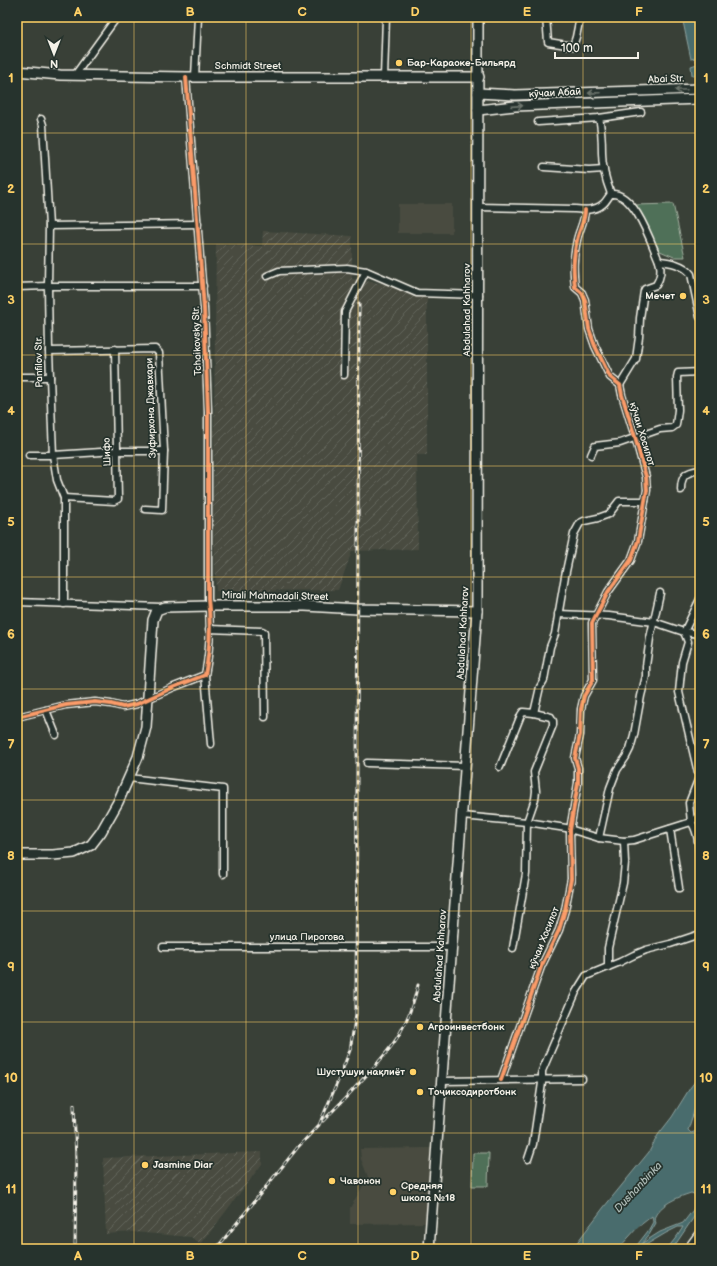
<svg xmlns="http://www.w3.org/2000/svg" width="717" height="1266" font-family="'Balsamiq Sans',sans-serif">
<style>
.built{fill:#494c41}
.industrial{fill:url(#industrial-furrows)}
.green{fill:#506f58;stroke:#a2b0a0}
.water{fill:#486c6d;stroke:#8da19e;fill-rule:evenodd}
.lines{fill:none;stroke-linecap:round;stroke-linejoin:round}
.street-casing{stroke:#f4f1e8;stroke-width:9}
.secondary-casing{stroke:#f4f1e8;stroke-width:12}
.street{stroke:#26332d;stroke-width:6}
.secondary{stroke:#26332d;stroke-width:9}
.rail-casing{stroke:#f4f1e8;stroke-width:3}
.rail{stroke:#26332d;stroke-width:1.5;stroke-dasharray:4.5;stroke-linecap:butt}
.cycleway-casing{stroke:#26332d;stroke-width:6}
.cycleway{stroke:#fa9b69;stroke-width:4}
.oneway{stroke:#6e766e}
.grid{fill:none;stroke:#ffd166;stroke-width:1;stroke-opacity:0.55}
.poi-dot{fill:#ffd166;stroke:#26332d;stroke-width:1.5}
.labels{text-anchor:middle;dominant-baseline:central;stroke-width:3.5;stroke-linejoin:round;paint-order:stroke}
.poi-label{font-size:10px;font-weight:bold;fill:#f4f1e8;stroke:#26332d;text-anchor:start}
.street-label{font-size:10px;fill:#f4f1e8;stroke:#26332d}
.water-label{font-size:11px;font-style:italic;fill:#afbcb7;stroke:#26332d}
.neatline{fill:none;stroke:#ffd166;stroke-width:1.5}
.grid-label{font-size:13px;text-anchor:middle;font-weight:bold;fill:#ffd166}
</style>
<defs>
<pattern id="industrial-furrows" width="10" height="10" patternUnits="userSpaceOnUse"><rect width="10" height="10" fill="#494c41"/><path d="M-1 1l2-2M0 10L10 0M9 11l2-2" fill="none" stroke="#64665c"/></pattern>
</defs>
<rect width="100%" height="100%" fill="#394037"/>
<filter id="ink" filterUnits="userSpaceOnUse"><feTurbulence type="fractalNoise" baseFrequency=".025" numOctaves="2"/><feDisplacementMap in="SourceGraphic" scale="8" xChannelSelector="R" yChannelSelector="G"/><feConvolveMatrix kernelMatrix="1 2 1 2 8 2 1 2 1" color-interpolation-filters="sRGB"/></filter>
<g filter="url(#ink)">
<!-- built -->
<g class="built">
<rect x="398" y="204" width="54" height="29"/>
<path d="M431 1148 426 1223 350 1224V1208L368 1177 361 1159 360 1149Z"/>
</g>
<!-- industrial -->
<g class="industrial">
<path d="M263 231 352 236V279L427 290V455H417L418 549 352 551 338 590 216 591 213 522 216 244 262 246Z"/>
<path d="M17 1108H18L19 1249H17Z"/>
<path d="M262 1152V1164L201 1244 191 1237 133 1232 106 1234 103 1158Z"/>
</g>
<!-- green -->
<g class="green">
<path d="M673 204 685 257H674L660 251 634 205Z"/>
<path d="M473 1153H489L488 1186H472Z"/>
</g>
<!-- water -->
<g class="water">
<path d="M682 17H700V75H692L691 66 697 64 695 58 691 59Z"/>
<path d="M700 1075V1101L695 1108 688 1130 691 1133 700 1130V1208L675 1245 671 1249H667L678 1235 683 1227H678L666 1233 639 1249H634L648 1231 653 1222 652 1216 638 1227 618 1249H572L604 1207 649 1152 658 1135 672 1117 690 1088ZM691 1193 697 1195 696 1203 693 1210 683 1223 660 1232 641 1244 649 1235 656 1223 654 1218C660 1204 678 1197 691 1193Z"/>
</g>
<g class="lines">
<!-- street casing -->
<g class="street-casing">
<g id="street">
<path d="M546 17 548 42 573 46 576 37 580 17"/>
<path d="M75 75 117 17"/>
<path d="M195 77 198 17"/>
<path d="M384 77 386 17"/>
<path d="M599 118C602 130 602 141 602 153 602 167 606 181 611 194"/>
<path d="M41 119 43 125 49 226 48 286 49 351 53 455 57 480 64 498V604"/>
<path d="M538 122 599 118 641 112"/>
<path d="M544 167 589 170 604 169"/>
<path d="M479 207 575 209C584 210 595 211 603 204 606 202 608 197 611 194 635 192 651 243 659 261 670 262 683 264 691 274L700 317"/>
<path d="M49 226 198 224"/>
<path d="M267 276 279 271 347 268 366 271 417 293 479 295"/>
<path d="M17 287 48 286H203"/>
<path d="M49 351 155 349 159 353 164 451 162 510 145 509"/>
<path d="M344 375 345 312 366 271"/>
<path d="M17 377H50"/>
<path d="M620 385 636 359 639 337 640 318 644 291 645 289 656 285C661 277 662 270 659 261"/>
<path d="M29 455H53L117 451H164"/>
<path d="M591 455 595 446 620 443 660 429 672 428 676 425 678 410 677 377 678 373 700 372"/>
<path d="M681 490C681 475 686 472 700 470"/>
<path d="M64 498 114 501 118 499 115 349"/>
<path d="M17 602 161 607"/>
<path d="M558 614 609 616 654 622 684 632 700 634"/>
<path d="M209 629 262 631 264 632 265 717"/>
<path d="M205 675 211 744"/>
<path d="M46 710 56 735"/>
<path d="M17 717 66 705 95 702 111 704 123 707 137 704 174 687 205 675C210 650 211 623 208 599V411L204 308 186 77"/>
<path d="M367 763 466 766"/>
<path d="M500 767 521 715 523 712 534 713 540 687 544 680 550 647 555 634 565 576 574 534 580 523 584 521 598 518 609 514 619 501H645"/>
<path d="M699 777 679 692 682 662 688 642 684 632 700 599"/>
<path d="M129 778 223 789V874"/>
<path d="M700 815 691 822C698 830 699 847 700 857"/>
<path d="M462 816 527 822 566 828 599 838 624 841 634 840 691 822 689 803 700 775"/>
<path d="M670 829 679 888"/>
<path d="M599 838 610 788 617 770 626 757 630 749 634 735 641 696 646 676V666L650 638 660 593"/>
<path d="M163 947H451"/>
<path d="M513 948 526 874 527 822 535 799 536 791 534 772 553 725V721L551 717 534 713"/>
<path d="M608 967V948L623 883 625 863 624 841"/>
<path d="M501 1080 541 967 559 930 565 910 571 879 570 830 578 783V768L575 758 580 735 581 709 584 696 593 680 592 623 608 592 631 560 638 541 647 490 646 477 635 437 622 395 620 385 610 377 595 346 589 329 585 300 582 293 575 287C573 268 573 259 577 240 579 230 585 221 585 210"/>
<path d="M441 1081 582 1079"/>
<path d="M528 1159 533 1144 542 1083V1071L576 992 586 976 620 962 634 955 646 950 670 944 700 934"/>
</g>
</g>
<!-- secondary casing -->
<g class="secondary-casing">
<g id="secondary">
<path d="M17 71 60 75 186 77H479"/>
<path d="M478 93 515 95 700 89"/>
<path d="M478 110 515 106 700 99"/>
<path d="M17 855H53L74 853 91 845 101 832 118 802 138 757 146 727 153 620 157 610 165 607 209 606H305L358 609 477 611"/>
<path d="M429 1249 477 611 478 17"/>
<path d="M689 1249 700 1234"/>
</g>
</g>
<!-- street -->
<use href="#street" class="street"/>
<!-- secondary -->
<use href="#secondary" class="secondary"/>
<!-- rail casing -->
<g class="rail-casing">
<g id="rail">
<path d="M74 1105 76 1161 75 1249"/>
<path d="M323 1121C340 1104 357 1086 373 1068 383 1057 394 1045 401 1031 409 1017 414 1001 418 985"/>
<path d="M216 1249 298 1147 319 1125 338 1081 350 1050 356 1014 359 303"/>
</g>
</g>
<!-- rail -->
<use href="#rail" class="rail"/>
<!-- cycleway casing -->
<g class="cycleway-casing">
<g id="cycleway">
<path d="M17 717 66 705 95 702 111 704 123 707 137 704 174 687 205 675C210 650 211 623 208 599V411L204 308 186 77"/>
<path d="M501 1080 541 967 559 930 565 910 571 879 570 830 578 783V768L575 758 580 735 581 709 584 696 593 680 592 623 608 592 631 560 638 541 647 490 646 477 635 437 622 395 620 385 610 377 595 346 589 329 585 300 582 293 575 287C573 268 573 259 577 240 579 230 585 221 585 210"/>
</g>
</g>
<!-- cycleway -->
<use href="#cycleway" class="cycleway"/>
</g>
<!-- one-way arrows -->
<defs><path id="oneway-shaft" d="M-6 0H5M1.5-3L5.5 0L1.5 3" fill="none" stroke-width="1.6" stroke-linecap="round" stroke-linejoin="round"/></defs>
<g class="oneway">
<use href="#oneway-shaft" transform="translate(681 90) rotate(177)"/>
<use href="#oneway-shaft" transform="translate(594 93) rotate(178)"/>
<use href="#oneway-shaft" transform="translate(517 106) rotate(-4)"/>
</g>
</g>
<!-- grid -->
<path class="grid" d="M134 17V1249M246 17V1249M358 17V1249M471 17V1249M583 17V1249M17 133H700M17 244H700M17 355H700M17 466H700M17 577H700M17 689H700M17 800H700M17 911H700M17 1022H700M17 1133H700"/>
<!-- markers -->
<g class="poi-dot">
<circle cx="399" cy="63" r="4"/>
<circle cx="683" cy="296" r="4"/>
<circle cx="420" cy="1027" r="4"/>
<circle cx="413" cy="1072" r="4"/>
<circle cx="420" cy="1092" r="4"/>
<circle cx="145" cy="1165" r="4"/>
<circle cx="332" cy="1181" r="4"/>
<circle cx="393" cy="1192" r="4"/>
</g>
<g class="labels">
<!-- poi labels -->
<g class="poi-label">
<text x="407" y="63">Бар-Караоке-Бильярд</text>
<text x="675" y="296" text-anchor="end">Мечет</text>
<text x="428" y="1027">Агроинвестбонк</text>
<text x="405" y="1072" text-anchor="end">Шустушуи нақлиёт</text>
<text x="428" y="1092">Тоҷиксодиротбонк</text>
<text x="153" y="1165">Jasmine Diar</text>
<text x="340" y="1181">Чавонон</text>
<text x="401" y="1186">Средняя<tspan x="401" dy="12">школа №18</tspan></text>
</g>
<!-- street labels -->
<g class="street-label">
<text x="248" y="66">Schmidt Street</text>
<text transform="translate(666 79) rotate(-2)">Abai Str.</text>
<text transform="translate(555 93) rotate(-3)">кӯчаи Абаӣ</text>
<text transform="translate(467 310) rotate(-90)">Abdulahad Kahharov</text>
<text transform="translate(197 341) rotate(-92)">Tchaikovsky Str.</text>
<text transform="translate(39 362) rotate(-91)">Panfilov Str.</text>
<text transform="translate(151 408) rotate(-92)">Зуфирхона Джавхари</text>
<text transform="translate(642 434) rotate(73)">кӯчаи Хосилот</text>
<text transform="translate(107 452) rotate(-92)">Шифо</text>
<text transform="translate(275 596) rotate(1)">Mirali Mahmadali Street</text>
<text transform="translate(463 633) rotate(-87)">Abdulahad Kahharov</text>
<text x="307" y="937">улица Пирогова</text>
<text transform="translate(544 938) rotate(-68)">кӯчаи Хосилот</text>
<text transform="translate(440 956) rotate(-86)">Abdulahad Kahharov</text>
</g>
<!-- water labels -->
<g class="water-label">
<text transform="translate(638 1187) rotate(-47)">Dushanbinka</text>
</g>
</g>
<!-- margin -->
<rect width="717" height="1266" fill="none" stroke="#26332d" stroke-width="44"/>
<!-- north arrow -->
<g transform="translate(54 54) rotate(180)" stroke="#26332d" stroke-width="3" paint-order="stroke">
<path d="M0-3L7 15L0 10L-7 15Z" fill="#f4f1e8"/>
<text y="-6" font-size="11" font-weight="bold" text-anchor="middle" fill="#f4f1e8">N</text>
</g>
<!-- scale -->
<path d="M555 52v6h83v-6" fill="none" stroke="#f4f1e8" stroke-width="2"/>
<text x="561" y="52" font-size="12" fill="#f4f1e8" stroke="#26332d" stroke-width="3" paint-order="stroke">100 m</text>
<rect x="22" y="22" width="673" height="1222" class="neatline"/>
<g class="grid-label">
<text x="78" y="16">A</text>
<text x="190" y="16">B</text>
<text x="302" y="16">C</text>
<text x="415" y="16">D</text>
<text x="527" y="16">E</text>
<text x="639" y="16">F</text>
<text x="11" y="82">1</text>
<text x="706" y="82">1</text>
<text x="11" y="193">2</text>
<text x="706" y="193">2</text>
<text x="11" y="304">3</text>
<text x="706" y="304">3</text>
<text x="11" y="415">4</text>
<text x="706" y="415">4</text>
<text x="11" y="526">5</text>
<text x="706" y="526">5</text>
<text x="11" y="638">6</text>
<text x="706" y="638">6</text>
<text x="11" y="749">7</text>
<text x="706" y="749">7</text>
<text x="11" y="860">8</text>
<text x="706" y="860">8</text>
<text x="11" y="971">9</text>
<text x="706" y="971">9</text>
<text x="11" y="1082">10</text>
<text x="706" y="1082">10</text>
<text x="11" y="1193">11</text>
<text x="706" y="1193">11</text>
<text x="78" y="1260">A</text>
<text x="190" y="1260">B</text>
<text x="302" y="1260">C</text>
<text x="415" y="1260">D</text>
<text x="527" y="1260">E</text>
<text x="639" y="1260">F</text>
</g>
</svg>
